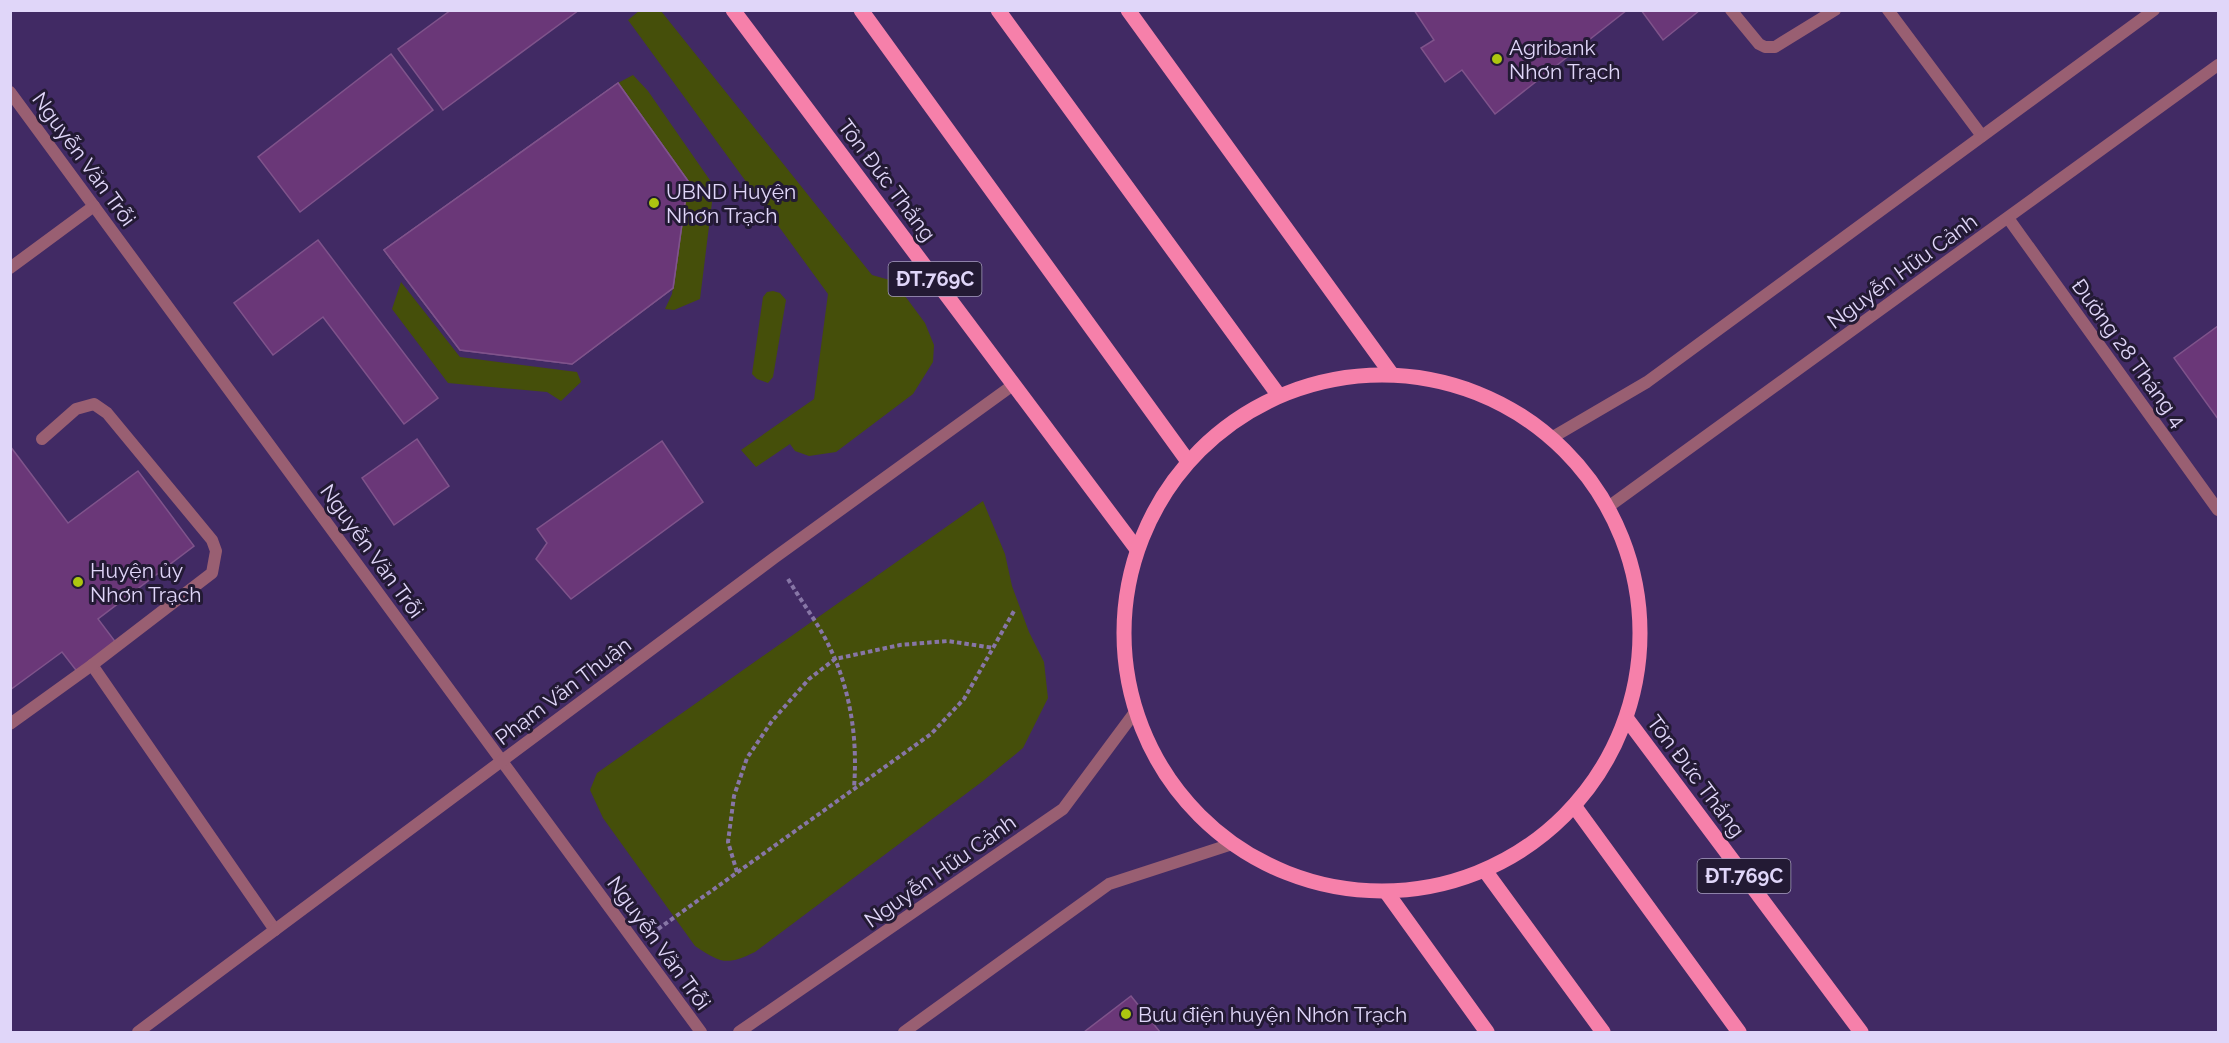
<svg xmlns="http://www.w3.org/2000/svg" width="2229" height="1043" font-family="Raleway,sans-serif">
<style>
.green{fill:#454f0a}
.building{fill:#6a3778;stroke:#7f538b;stroke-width:1.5;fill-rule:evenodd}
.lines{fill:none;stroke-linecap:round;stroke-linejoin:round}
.path{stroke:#8776a6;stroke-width:4;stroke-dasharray:4.5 3;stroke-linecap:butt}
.service{stroke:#995f72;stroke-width:12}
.minor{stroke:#995f72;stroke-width:12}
.tertiary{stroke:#995f72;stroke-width:12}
.primary{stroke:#f680aa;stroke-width:15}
.poi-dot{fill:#acc610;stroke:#231a34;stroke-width:2}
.labels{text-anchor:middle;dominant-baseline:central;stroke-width:6;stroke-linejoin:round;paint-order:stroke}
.shield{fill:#231a34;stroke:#a79ebe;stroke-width:1.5}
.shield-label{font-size:20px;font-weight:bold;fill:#e0d6f9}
.poi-label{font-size:21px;fill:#e0d6f9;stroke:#231a34;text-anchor:start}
.street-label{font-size:21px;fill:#e0d6f9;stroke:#231a34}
</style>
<rect width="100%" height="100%" fill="#412a64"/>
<!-- green -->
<g class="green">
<path d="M639 11H661L872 275 893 281 908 300 925 323 934 345 933 362 913 394 836 452 809 456 795 451 790 444 756 467 741 450 814 399 828 294 628 20Z"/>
<path d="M633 75 648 91 714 186 700 299 674 310 665 309 672 294 688 181 618 83Z"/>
<path d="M401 282 460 357 577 372 581 382 561 401 547 392 448 383 392 309Z"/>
<path d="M773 291 780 293 786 300 773 377 768 383 757 379 752 374 763 297 767 292Z"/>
<path d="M983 501 1005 554 1012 586 1029 632 1044 662 1048 698 1023 748 983 781 755 952C726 966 721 963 695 946L603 818 590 790 597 773Z"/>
</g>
<!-- building -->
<g class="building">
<path d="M451 10H579L443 110 398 49Z"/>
<path d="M1414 10H1627L1495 114 1462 70 1445 82 1421 48 1434 40Z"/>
<path d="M1641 10H1700L1663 40Z"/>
<path d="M391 54 433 110 300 212 258 157Z"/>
<path d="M618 83 688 181 673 288 572 364 460 350 384 250ZM595 122 628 177 620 226 533 291 474 286 437 234Z"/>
<path d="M618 83 688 181 673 288 572 364 460 350 384 250Z"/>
<path d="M318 240 438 398 404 424 323 317 273 355 234 303Z"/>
<path d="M2218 326V419L2174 358Z"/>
<path d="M417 439 449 486 394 525 362 478Z"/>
<path d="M662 441 703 502 571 599 536 559 547 543 537 529Z"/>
<path d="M10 446 68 523 138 471 194 546 98 619 117 644 79 674 62 652 10 690Z"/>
<path d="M1131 996 1160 1032H1084Z"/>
</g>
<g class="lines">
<!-- path -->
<g class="path">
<path d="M788 579C800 599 814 618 825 638 850 685 858 736 854 788"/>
<path d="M737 872 728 842 734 796 747 758 772 721 809 679 835 659 900 645 948 641 994 648"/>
<path d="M658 929 931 734 964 699 1014 611"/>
</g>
<!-- service -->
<g class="service">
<path d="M1731 10 1759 44 1765 47H1775L1835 10"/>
<path d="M1888 10 1982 136"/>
<path d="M92 665 275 930"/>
<path d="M10 724 92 665 212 573 216 551 212 540 107 413 94 404 76 409 42 439"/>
</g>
<!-- minor -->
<g class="minor">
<path d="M10 92 701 1032"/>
<path d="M2008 218 2218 510"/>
<path d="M10 268 94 206"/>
<path d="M138 1032 774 558 1013 385"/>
</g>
<!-- tertiary -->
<g class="tertiary">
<path d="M1553 437 1647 382 2154 10"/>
<path d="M1608 507 2218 65"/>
<path d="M739 1032 1063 809 1135 712"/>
<path d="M904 1032 1109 884 1232 844"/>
</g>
<!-- primary -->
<g class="primary">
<path d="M733 10 1136 548"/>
<path d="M861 10 1187 460"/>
<path d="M998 10 1277 393"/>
<path d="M1128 10 1390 372"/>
<circle cx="1382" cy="633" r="258"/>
<path d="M1627 719 1861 1032"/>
<path d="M1575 807 1739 1032"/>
<path d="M1486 872 1603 1032"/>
<path d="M1387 893 1487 1032"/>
</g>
</g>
<!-- markers -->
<g class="poi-dot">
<circle cx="1497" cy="59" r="6"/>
<circle cx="654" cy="203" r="6"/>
<circle cx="78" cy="582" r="6"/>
<circle cx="1126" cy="1014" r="6"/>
</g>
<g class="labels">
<!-- shield labels -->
<g class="shield">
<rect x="888.5" y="262" width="93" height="34" rx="4.5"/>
<rect x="1697.5" y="859" width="93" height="34" rx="4.5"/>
</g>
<g class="shield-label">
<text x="935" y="279">ĐT.769C</text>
<text x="1744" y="876">ĐT.769C</text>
</g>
<!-- poi labels -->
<g class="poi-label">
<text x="1509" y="47">Agribank<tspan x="1509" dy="24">Nhơn Trạch</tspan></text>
<text x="666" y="191">UBND Huyện<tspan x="666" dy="24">Nhơn Trạch</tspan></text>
<text x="90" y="570">Huyện ủy<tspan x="90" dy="24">Nhơn Trạch</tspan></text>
<text x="1138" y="1014">Bưu điện huyện Nhơn Trạch</text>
</g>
<!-- street labels -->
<g class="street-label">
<text transform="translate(84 159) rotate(54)">Nguyễn Văn Trỗi</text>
<text transform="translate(887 180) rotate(53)">Tôn Đức Thắng</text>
<text transform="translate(1902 271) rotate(-36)">Nguyễn Hữu Cảnh</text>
<text transform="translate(2129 353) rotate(54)">Đường 28 Tháng 4</text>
<text transform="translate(372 551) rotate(54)">Nguyễn Văn Trỗi</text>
<text transform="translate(563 691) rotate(-37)">Phạm Văn Thuận</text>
<text transform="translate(1696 776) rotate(53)">Tôn Đức Thắng</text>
<text transform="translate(940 871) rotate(-35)">Nguyễn Hữu Cảnh</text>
<text transform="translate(659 943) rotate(54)">Nguyễn Văn Trỗi</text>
</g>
</g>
<!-- border -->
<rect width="2229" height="1043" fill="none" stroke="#e0d6f9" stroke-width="24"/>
</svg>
